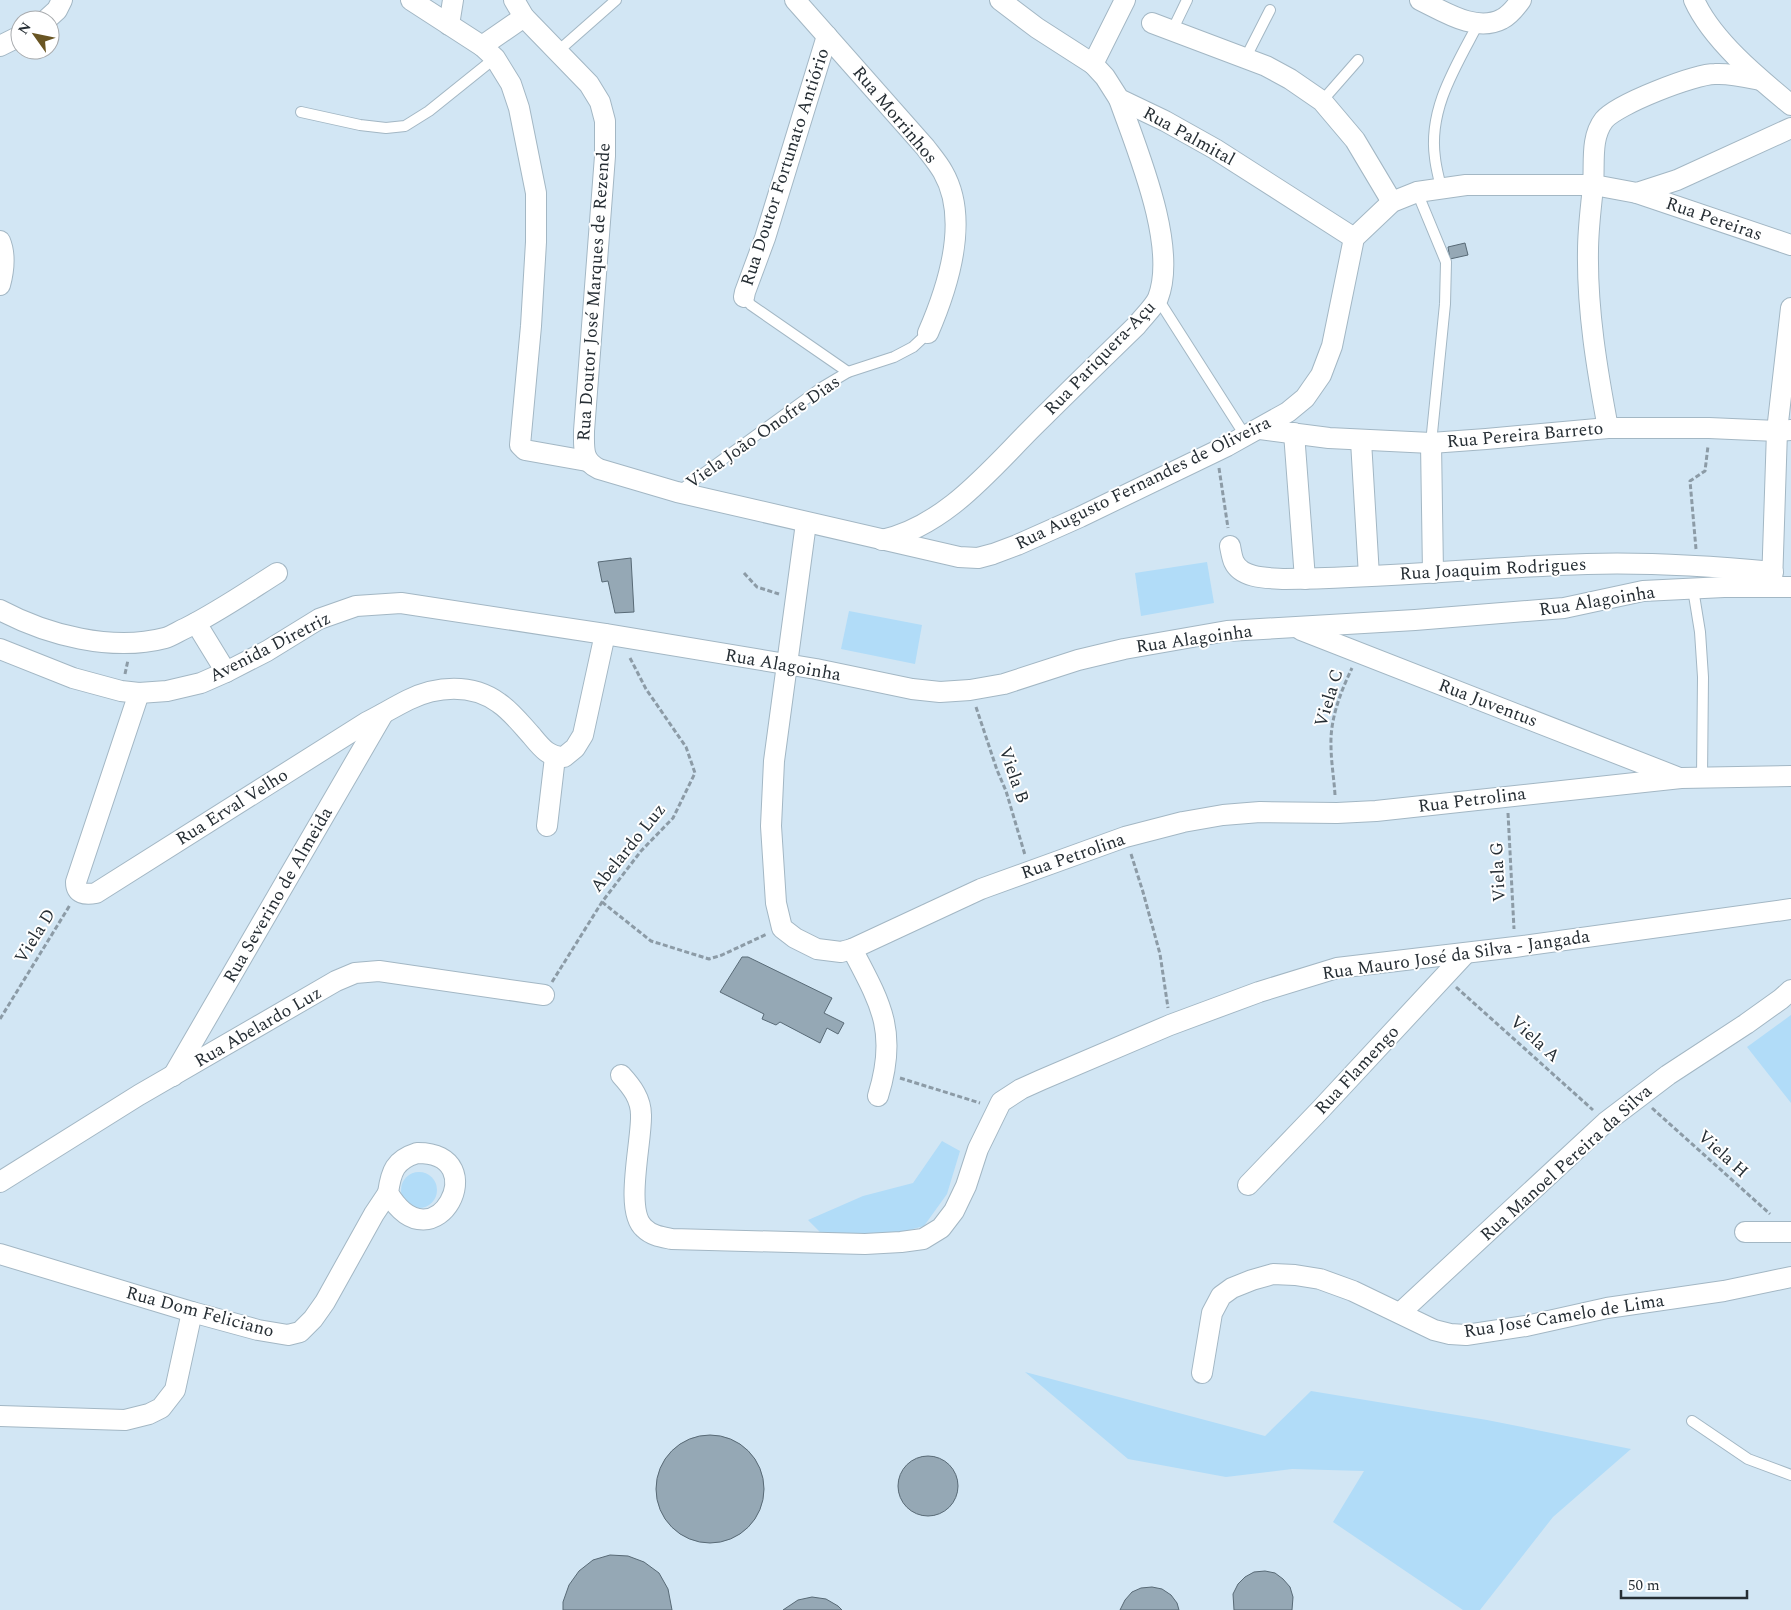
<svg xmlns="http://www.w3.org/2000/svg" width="1791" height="1610" font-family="Spectral,serif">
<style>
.green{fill:#b1dcf8}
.building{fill:#95a8b5;stroke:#586a76}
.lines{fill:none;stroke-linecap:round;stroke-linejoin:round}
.lane-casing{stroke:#a3b7c4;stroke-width:12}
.street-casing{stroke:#a3b7c4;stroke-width:22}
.path{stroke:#8c9ba6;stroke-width:3;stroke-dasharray:5 2.5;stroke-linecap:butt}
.lane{stroke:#fff;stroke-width:10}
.street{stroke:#fff;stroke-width:20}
.labels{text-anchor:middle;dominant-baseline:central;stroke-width:4;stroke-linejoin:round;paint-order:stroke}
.street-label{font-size:18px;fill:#262e34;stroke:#fff}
</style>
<rect width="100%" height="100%" fill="#d2e6f4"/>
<!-- green -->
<g class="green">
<path d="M1207 562 1214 603 1141 616 1135 573Z"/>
<path d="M849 611 922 625 915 664 841 649Z"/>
<path d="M1791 1015V1103L1747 1047Z"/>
<path d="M942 1141 960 1151 947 1194 924 1226 894 1234H822L808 1220 863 1196 913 1183Z"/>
<circle cx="419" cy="1190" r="18"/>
<path d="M1025 1372 1265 1436 1311 1391 1487 1420 1631 1449 1553 1517 1480 1610H1463L1333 1522 1364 1471 1292 1469 1226 1477 1128 1459Z"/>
</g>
<!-- building -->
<g class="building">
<path d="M1465 243 1468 255 1450 259 1448 247Z"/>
<path d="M631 558 634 612 615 613 608 581 602 582 598 562Z"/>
<path d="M742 957H748L832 998 824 1013 844 1023 838 1034 827 1028 820 1043 780 1022 776 1025 762 1019 764 1014 720 992Z"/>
<circle cx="710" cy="1489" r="54"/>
<circle cx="928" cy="1486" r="30"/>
<path d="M610 1555 628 1556 644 1562 659 1573 668 1589 672 1610H563V1602L569 1585 579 1571 593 1560Z"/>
<path d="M1265 1571 1275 1573 1283 1579 1290 1587 1293 1597 1292 1610H1234L1233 1594 1238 1584 1245 1577 1254 1572Z"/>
<path d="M1152 1587 1162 1589 1171 1595 1177 1603 1179 1610H1120L1125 1600 1132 1592 1141 1588Z"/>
<path d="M812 1597 826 1599 838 1606 842 1610H783L798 1600Z"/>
</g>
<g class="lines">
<!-- lane casing -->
<g class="lane-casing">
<g id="lane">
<path d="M1172 31 1187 0"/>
<path d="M557 52 616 0"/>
<path d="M1245 59 1270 10"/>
<path d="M1322 101 1358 60"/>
<path d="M301 112 360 125 386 128 405 126 429 111 495 58"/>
<path d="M1441 188C1439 178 1436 168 1435 158 1428 109 1456 66 1478 24"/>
<path d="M1417 192 1446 262 1445 304 1431 443"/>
<path d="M744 297 751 305 848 372"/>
<path d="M1158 299 1246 437"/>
<path d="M678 492 821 388 848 372 894 357 913 347 928 333"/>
<path d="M1693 589 1700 632 1703 677 1702 778"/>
<path d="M1692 1421 1748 1459 1791 1475"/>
</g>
</g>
<!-- street casing -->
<g class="street-casing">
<g id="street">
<path d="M411 0 482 46 524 17"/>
<path d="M514 0 524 17 589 84 600 102 605 121V156L584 431C584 448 582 461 599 469L677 492 959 557 978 558 993 554 1017 545 1080 517 1227 446 1288 412 1305 398 1321 375 1332 346 1354 238 1392 202 1417 192 1466 185H1594L1637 193 1677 180 1791 128"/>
<path d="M795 0 925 147C931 155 938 163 943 172 970 219 948 287 928 333"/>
<path d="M1000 0 1037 28 1093 64"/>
<path d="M1125 0 1093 64 1105 77 1119 99 1165 121 1215 149 1354 238"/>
<path d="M1420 0C1443 11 1476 33 1502 19 1510 15 1516 7 1521 0"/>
<path d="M1694 0C1712 40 1757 77 1791 105"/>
<path d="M46 20 57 10 62 0"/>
<path d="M1152 23 1266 66 1290 79 1322 101 1355 140 1392 202"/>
<path d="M449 25 453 0"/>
<path d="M0 46 20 36"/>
<path d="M482 46 495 58 511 84 519 108 536 193V242L531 326 520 445 525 450 587 461"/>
<path d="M1637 193 1791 245"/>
<path d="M0 241C6 255 4 270 0 285"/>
<path d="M744 297 745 292 765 238 827 36"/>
<path d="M1608 428C1597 370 1587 310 1588 251 1588 229 1591 208 1593 186 1595 164 1590 138 1604 120 1617 104 1695 74 1715 74 1730 73 1746 77 1760 80"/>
<path d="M1260 429 1329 438 1431 443 1486 439 1608 428H1709L1777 431 1791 430"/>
<path d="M1294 433 1305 579"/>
<path d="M1361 441 1369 576"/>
<path d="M1431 443 1433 573"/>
<path d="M806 523 774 761 771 826 776 903 782 928 795 938 817 949 841 952 852 949 981 889 1125 837 1183 822 1223 815 1260 812 1337 813 1376 811 1681 778 1791 776"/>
<path d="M882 540C945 526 989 471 1033 427 1067 393 1102 359 1137 325 1143 317 1154 307 1158 298 1178 246 1137 150 1119 99"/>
<path d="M1230 546C1231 551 1232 558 1234 562 1242 579 1269 578 1285 579 1386 578 1486 567 1587 564 1650 562 1710 566 1773 572"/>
<path d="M1772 584 1777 431 1791 308"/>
<path d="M0 610C47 635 112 652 165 638 172 636 179 631 186 628 218 612 247 592 277 573"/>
<path d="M196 623 226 672"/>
<path d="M1301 630 1677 777"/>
<path d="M0 649 73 678 121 691 139 693 167 691 201 683 226 672 267 651 319 619 356 606 401 603 605 634 816 669 912 689 940 692 970 690 1004 684 1078 660 1124 649 1227 631 1415 620 1564 608 1643 591 1724 587H1791"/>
<path d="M139 693 76 882C76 894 85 895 96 893L367 722C381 715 394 707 408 700 436 686 472 683 499 703 511 711 521 724 531 735 541 747 548 757 564 757L575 748 583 735 605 634"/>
<path d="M547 826 555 757"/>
<path d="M852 949C881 1004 898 1032 878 1096"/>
<path d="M621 1075C632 1087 641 1099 641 1115 642 1141 624 1211 644 1228 652 1236 662 1237 672 1239L865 1244 901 1242 923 1239 941 1228 954 1211 966 1186 978 1149 1001 1102 1021 1089 1041 1080 1170 1025 1259 992 1337 968 1515 947 1791 909"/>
<path d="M173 1076 383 714"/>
<path d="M417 1153C496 1152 435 1271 388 1193 391 1171 395 1160 417 1153Z"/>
<path d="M0 1182 139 1095 336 981 355 973 379 971 544 995"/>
<path d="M1248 1185 1321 1109 1466 953"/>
<path d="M1745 1232H1791"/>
<path d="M0 1254 192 1312 258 1330 288 1335 300 1332 313 1319 325 1302 374 1214 388 1193"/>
<path d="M1400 1313 1606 1122 1668 1075 1746 1024 1781 999 1791 990"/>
<path d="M1202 1373 1212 1313 1221 1296 1232 1288 1252 1280 1273 1274 1295 1275 1320 1279 1353 1291 1434 1330 1450 1334 1466 1335 1526 1326 1607 1308 1724 1291 1791 1277"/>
<path d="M0 1416 125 1420 149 1414 161 1408 175 1390 192 1312"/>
</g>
</g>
<!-- path -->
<g class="path">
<path d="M1219 468 1228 528"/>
<path d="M1696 549 1690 481 1705 471 1708 446"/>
<path d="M744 573 757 587 779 594"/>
<path d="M125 674 128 660"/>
<path d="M976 707 997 770 1006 791 1025 855"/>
<path d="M1335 795C1334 778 1331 762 1331 745 1330 719 1341 691 1352 668"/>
<path d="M1508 813 1514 929"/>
<path d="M1131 854 1143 892 1160 954 1168 1008"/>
<path d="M602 902 651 941 709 959 722 955 767 934"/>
<path d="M552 982 602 902 641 851 673 818 695 773 686 747 646 689 629 656"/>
<path d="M1456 987 1593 1110"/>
<path d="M0 1019 70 905"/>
<path d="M900 1078 980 1103"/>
<path d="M1652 1108 1770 1214"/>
</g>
<!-- lane -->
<use href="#lane" class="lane"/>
<!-- street -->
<use href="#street" class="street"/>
</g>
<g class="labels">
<!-- street labels -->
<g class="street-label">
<text transform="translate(895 115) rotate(50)">Rua Morrinhos</text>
<text transform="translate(1189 136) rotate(29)">Rua Palmital</text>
<text transform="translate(785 167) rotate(-72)">Rua Doutor Fortunato Antiório</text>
<text transform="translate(1714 219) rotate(19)">Rua Pereiras</text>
<text transform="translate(594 292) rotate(-86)">Rua Doutor José Marques de Rezende</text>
<text transform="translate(1100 358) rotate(-46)">Rua Pariquera-Açu</text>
<text transform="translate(763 432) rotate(-35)">Viela João Onofre Dias</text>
<text transform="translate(1525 435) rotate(-5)">Rua Pereira Barreto</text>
<text transform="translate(1143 483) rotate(-26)">Rua Augusto Fernandes de Oliveira</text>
<text transform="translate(1493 569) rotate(-3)">Rua Joaquim Rodrigues</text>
<text transform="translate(1597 601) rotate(-9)">Rua Alagoinha</text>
<text transform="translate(1194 639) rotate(-8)">Rua Alagoinha</text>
<text transform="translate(270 647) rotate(-27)">Avenida Diretriz</text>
<text transform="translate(783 665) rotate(10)">Rua Alagoinha</text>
<text transform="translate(1329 698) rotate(-73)">Viela C</text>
<text transform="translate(1488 703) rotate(21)">Rua Juventus</text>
<text transform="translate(1014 775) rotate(71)">Viela B</text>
<text transform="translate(1472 800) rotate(-7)">Rua Petrolina</text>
<text transform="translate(232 807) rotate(-32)">Rua Erval Velho</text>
<text transform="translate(628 848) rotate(-51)">Abelardo Luz</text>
<text transform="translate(1073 856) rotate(-19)">Rua Petrolina</text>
<text transform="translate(1498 872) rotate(-93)">Viela G</text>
<text transform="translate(278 895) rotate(-60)">Rua Severino de Almeida</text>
<text transform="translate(35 936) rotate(-58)">Viela D</text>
<text transform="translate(1456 955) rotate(-8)">Rua Mauro José da Silva - Jangada</text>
<text transform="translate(258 1027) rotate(-30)">Rua Abelardo Luz</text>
<text transform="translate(1535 1039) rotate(42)">Viela A</text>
<text transform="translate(1357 1070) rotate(-47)">Rua Flamengo</text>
<text transform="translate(1723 1154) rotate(42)">Viela H</text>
<text transform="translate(1566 1163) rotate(-42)">Rua Manoel Pereira da Silva</text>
<text transform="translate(200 1312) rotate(15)">Rua Dom Feliciano</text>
<text transform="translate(1564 1316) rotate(-9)">Rua José Camelo de Lima</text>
</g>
</g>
<!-- north arrow -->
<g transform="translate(35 35) rotate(303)"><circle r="24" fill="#ffffff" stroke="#a8abae"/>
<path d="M0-4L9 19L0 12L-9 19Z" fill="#695523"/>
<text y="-8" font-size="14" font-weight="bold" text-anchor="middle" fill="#262e34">N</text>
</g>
<!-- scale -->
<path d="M1621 1590v8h126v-8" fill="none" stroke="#262e34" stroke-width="2.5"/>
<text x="1628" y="1590" font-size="15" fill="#262e34" stroke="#ffffff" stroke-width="4" paint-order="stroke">50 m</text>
</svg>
